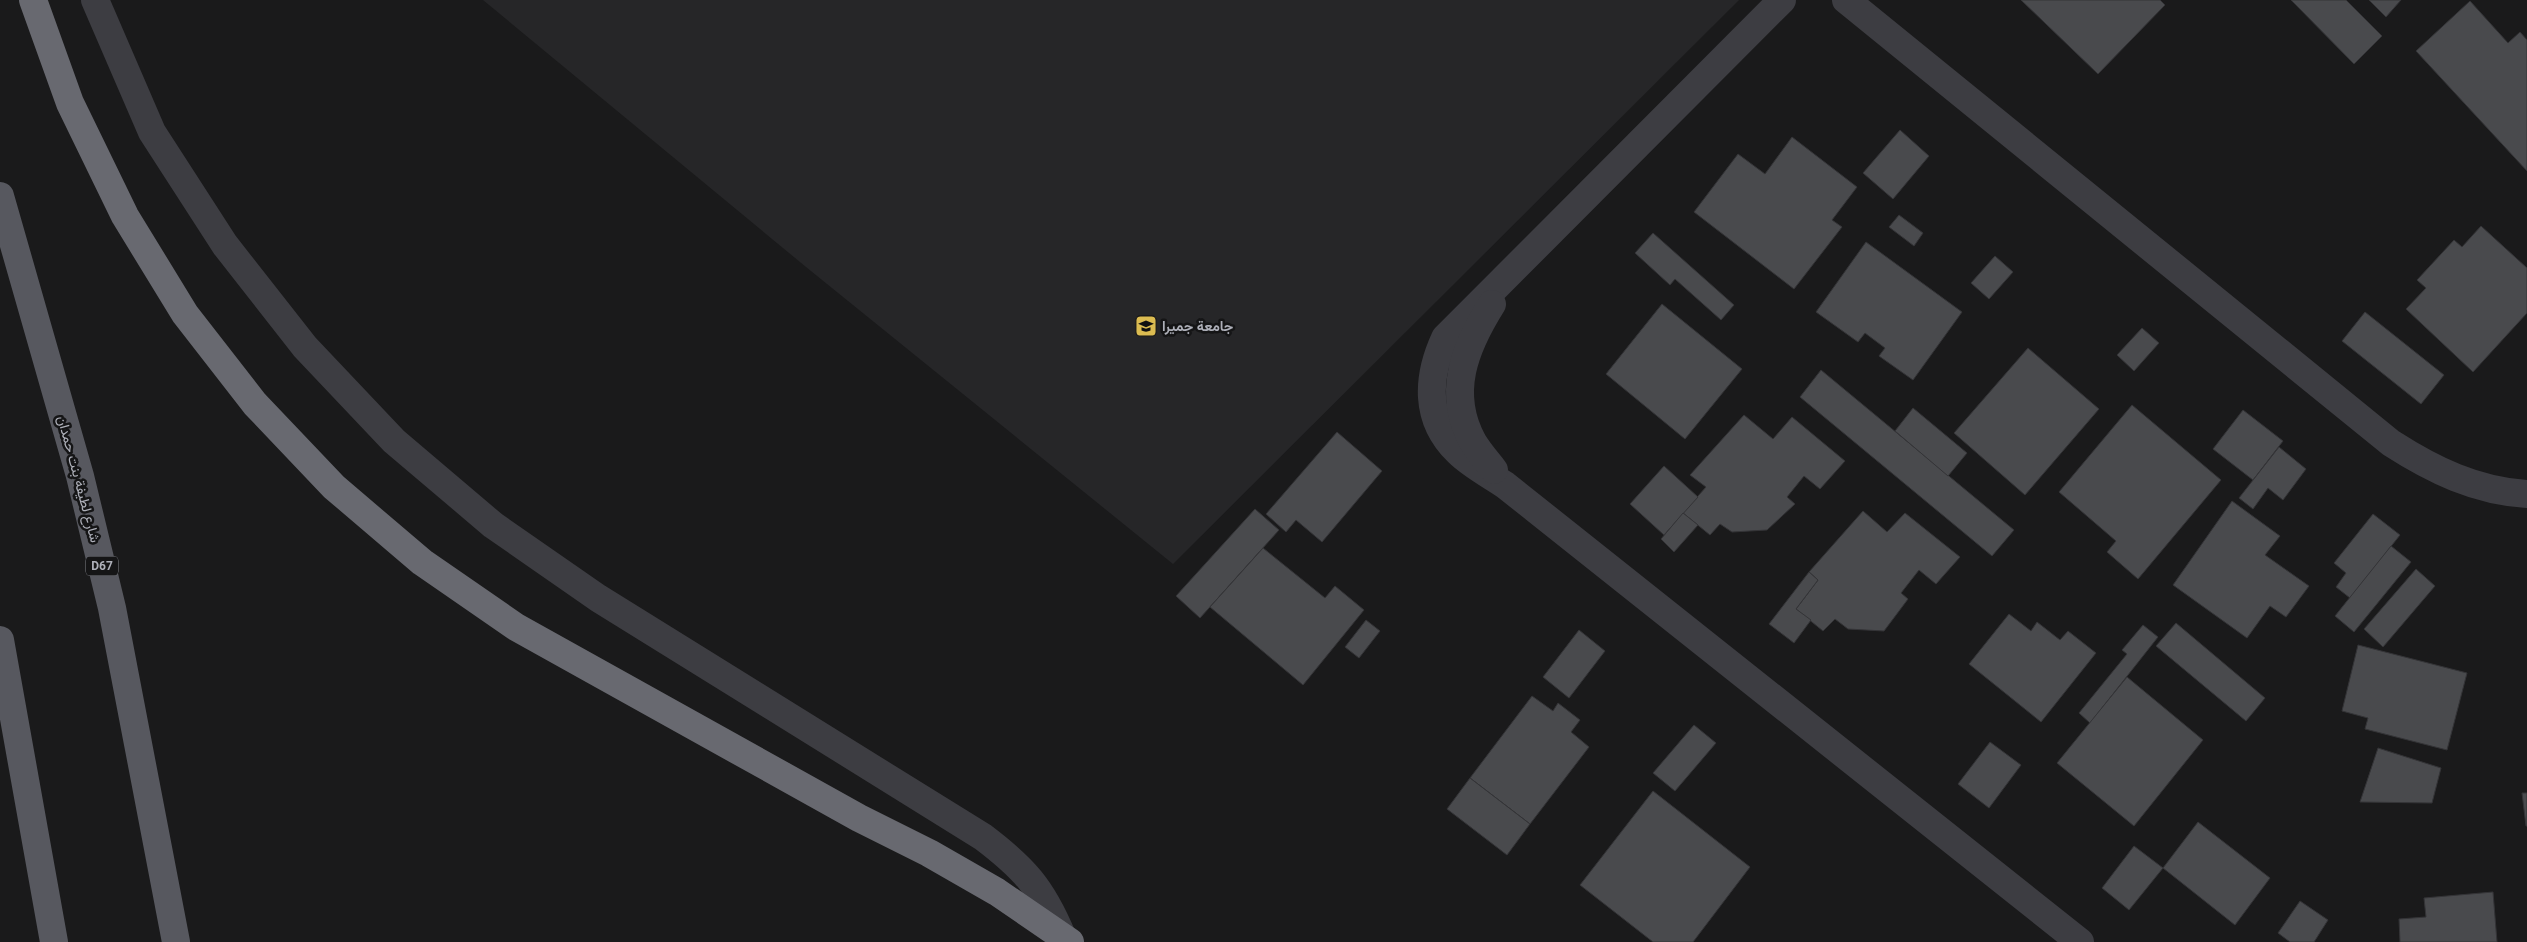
<svg xmlns="http://www.w3.org/2000/svg" width="2527" height="942" font-family="Roboto,Vazirmatn,sans-serif">
<style>
.built{fill:#262628}
.building{fill:#494a4d;stroke:#343437}
.lines{fill:none;stroke-linecap:round;stroke-linejoin:round}
.minor{stroke:#3d3d42;stroke-width:28}
.primary{stroke:#57585f;stroke-width:28}
.motorway{stroke:#686970;stroke-width:28}
.labels{text-anchor:middle;dominant-baseline:central;stroke-width:5;stroke-linejoin:round;paint-order:stroke}
.shield{fill:#151516;stroke:#808288;stroke-width:1}
.shield-label{font-size:12px;font-weight:bold;fill:#aeb0b9}
.poi-label{font-size:14px;font-weight:bold;fill:#aeb0b9;stroke:#151516;text-anchor:start}
.street-label{font-size:14px;fill:#aeb0b9;stroke:#151516}
</style>
<rect width="100%" height="100%" fill="#1a1a1b"/>
<!-- built -->
<path class="built" d="M483 0H1739L1173 564 806 267Z"/>
<!-- building -->
<g class="building">
<path d="M2021 0H2160L2165 5 2098 74Z"/>
<path d="M2291 0H2346L2382 36 2354 64Z"/>
<path d="M2369 0H2401L2386 17Z"/>
<path d="M2470 1 2508 43 2520 32 2527 40V171L2416 51Z"/>
<path d="M1900 130 1929 156 1893 199 1863 173Z"/>
<path d="M1792 137 1857 187 1832 220 1842 227 1794 289 1694 212 1738 154 1765 174Z"/>
<path d="M1899 215 1923 233 1914 246 1889 227Z"/>
<path d="M2481 226 2527 268V313L2473 372 2406 309 2426 288 2417 280 2454 240 2462 247Z"/>
<path d="M1653 233 1734 305 1721 320 1675 279 1670 285 1635 253Z"/>
<path d="M1866 242 1962 312 1913 380 1879 356 1885 348 1865 333 1858 342 1816 312Z"/>
<path d="M1995 256 2013 272 1989 299 1971 283Z"/>
<path d="M1662 304 1742 369 1685 439 1606 374Z"/>
<path d="M2365 312 2444 375 2421 404 2342 341Z"/>
<path d="M2142 328 2159 343 2134 371 2117 355Z"/>
<path d="M2028 348 2099 409 2025 495 1954 433Z"/>
<path d="M1821 370 2014 530 1992 556 1800 397Z"/>
<path d="M2132 405 2221 480 2138 579 2107 552 2116 541 2059 492Z"/>
<path d="M1913 408 1967 453 1948 476 1895 431Z"/>
<path d="M2243 410 2283 441 2253 480 2213 449Z"/>
<path d="M1744 415 1773 439 1792 417 1845 461 1820 489 1804 476 1787 497 1795 504 1767 530 1732 532 1720 524 1710 535 1683 513 1706 487 1690 475Z"/>
<path d="M1337 432 1382 471 1322 542 1296 520 1286 532 1266 514Z"/>
<path d="M2279 447 2306 469 2283 500 2268 488 2253 509 2239 498Z"/>
<path d="M1664 466 1698 497 1664 535 1630 504Z"/>
<path d="M2232 501 2280 536 2265 555 2309 586 2286 617 2270 606 2247 638 2173 585Z"/>
<path d="M1255 509 1279 530 1200 618 1176 596Z"/>
<path d="M1863 511 1887 532 1905 513 1960 557 1936 584 1919 570 1901 593 1908 599 1884 631 1848 629 1835 619 1823 631 1796 609 1818 580 1809 572Z"/>
<path d="M1683 513 1698 525 1674 552 1661 539Z"/>
<path d="M2373 514 2400 535 2350 598 2336 587 2346 573 2334 563Z"/>
<path d="M2391 546 2411 562 2354 632 2335 616Z"/>
<path d="M1263 548 1325 598 1335 586 1364 610 1303 685 1210 607Z"/>
<path d="M2416 569 2435 586 2383 647 2364 629Z"/>
<path d="M1809 572 1818 580 1796 609 1811 620 1794 643 1769 624Z"/>
<path d="M2009 614 2031 631 2037 622 2060 640 2068 631 2096 653 2041 722 1969 664Z"/>
<path d="M1366 620 1380 631 1359 658 1345 647Z"/>
<path d="M2176 623 2265 698 2246 721 2156 646Z"/>
<path d="M2143 625 2158 637 2090 723 2079 713 2127 654 2122 650Z"/>
<path d="M1579 630 1605 651 1569 698 1543 677Z"/>
<path d="M2358 645 2467 673 2447 750 2365 729 2368 718 2342 711Z"/>
<path d="M2127 677 2203 740 2134 826 2057 763Z"/>
<path d="M1532 696 1553 711 1558 703 1580 720 1571 732 1589 747 1530 824 1470 778Z"/>
<path d="M1694 725 1716 743 1675 791 1653 773Z"/>
<path d="M1990 742 2021 765 1989 808 1958 784Z"/>
<path d="M2378 748 2441 768 2432 803 2360 802Z"/>
<path d="M1470 778 1530 824 1507 855 1447 809Z"/>
<path d="M1653 791 1750 867 1693 942H1653L1580 885Z"/>
<path d="M2522 793H2527V826H2526Z"/>
<path d="M2198 822 2270 878 2235 925 2163 868Z"/>
<path d="M2134 846 2163 868 2129 910 2102 888Z"/>
<path d="M2493 892 2497 942H2400L2399 919 2426 917 2424 898Z"/>
<path d="M2300 901 2328 920 2314 942H2290L2278 933Z"/>
</g>
<g class="lines">
<!-- minor -->
<g class="minor">
<path d="M95 0 152 132 225 245 305 347 394 441 493 525 598 598 983 837C1024 868 1042 888 1062 936"/>
<path d="M1782 0 1445 338C1427 377 1424 419 1458 452 1471 465 1490 475 1505 485L2080 942"/>
<path d="M1846 0 2391 443C2433 470 2476 491 2527 494"/>
<path d="M1492 304C1465 347 1446 393 1473 442 1479 452 1487 461 1494 470"/>
</g>
<!-- primary -->
<g class="primary">
<path d="M0 196 80 476 112 608 176 942"/>
<path d="M0 640 54 942"/>
</g>
<!-- motorway -->
<path class="motorway" d="M33 0 70 103 125 216 185 314 255 404 334 487 422 562 516 627 859 818 929 853 997 892 1070 942"/>
</g>
<!-- icons -->
<defs>
<g id="university-square" transform="scale(1.125)"><rect x="-9" y="-9" width="18" height="18" rx="4" fill="#dcbc51" stroke="#151516"/><path d="M0-5L7-2L0 1L-7-2ZM-4 1L0 2.5L4 1V4Q0 6-4 4Z" fill="#111"/></g>
</defs>
<g fill-rule="evenodd">
<use href="#university-square" x="1146" y="326"/>
</g>
<g class="labels">
<!-- shield labels -->
<rect class="shield" x="86" y="556.5" width="32" height="19" rx="4"/>
<g class="shield-label">
<text x="102" y="566">D67</text>
</g>
<!-- poi labels -->
<g class="poi-label">
<text x="1162" y="326">جامعة جميرا</text>
</g>
<!-- street labels -->
<g class="street-label">
<text transform="translate(79 479) rotate(75)">شارع لطيفة بنت حمدان</text>
</g>
</g>
</svg>
